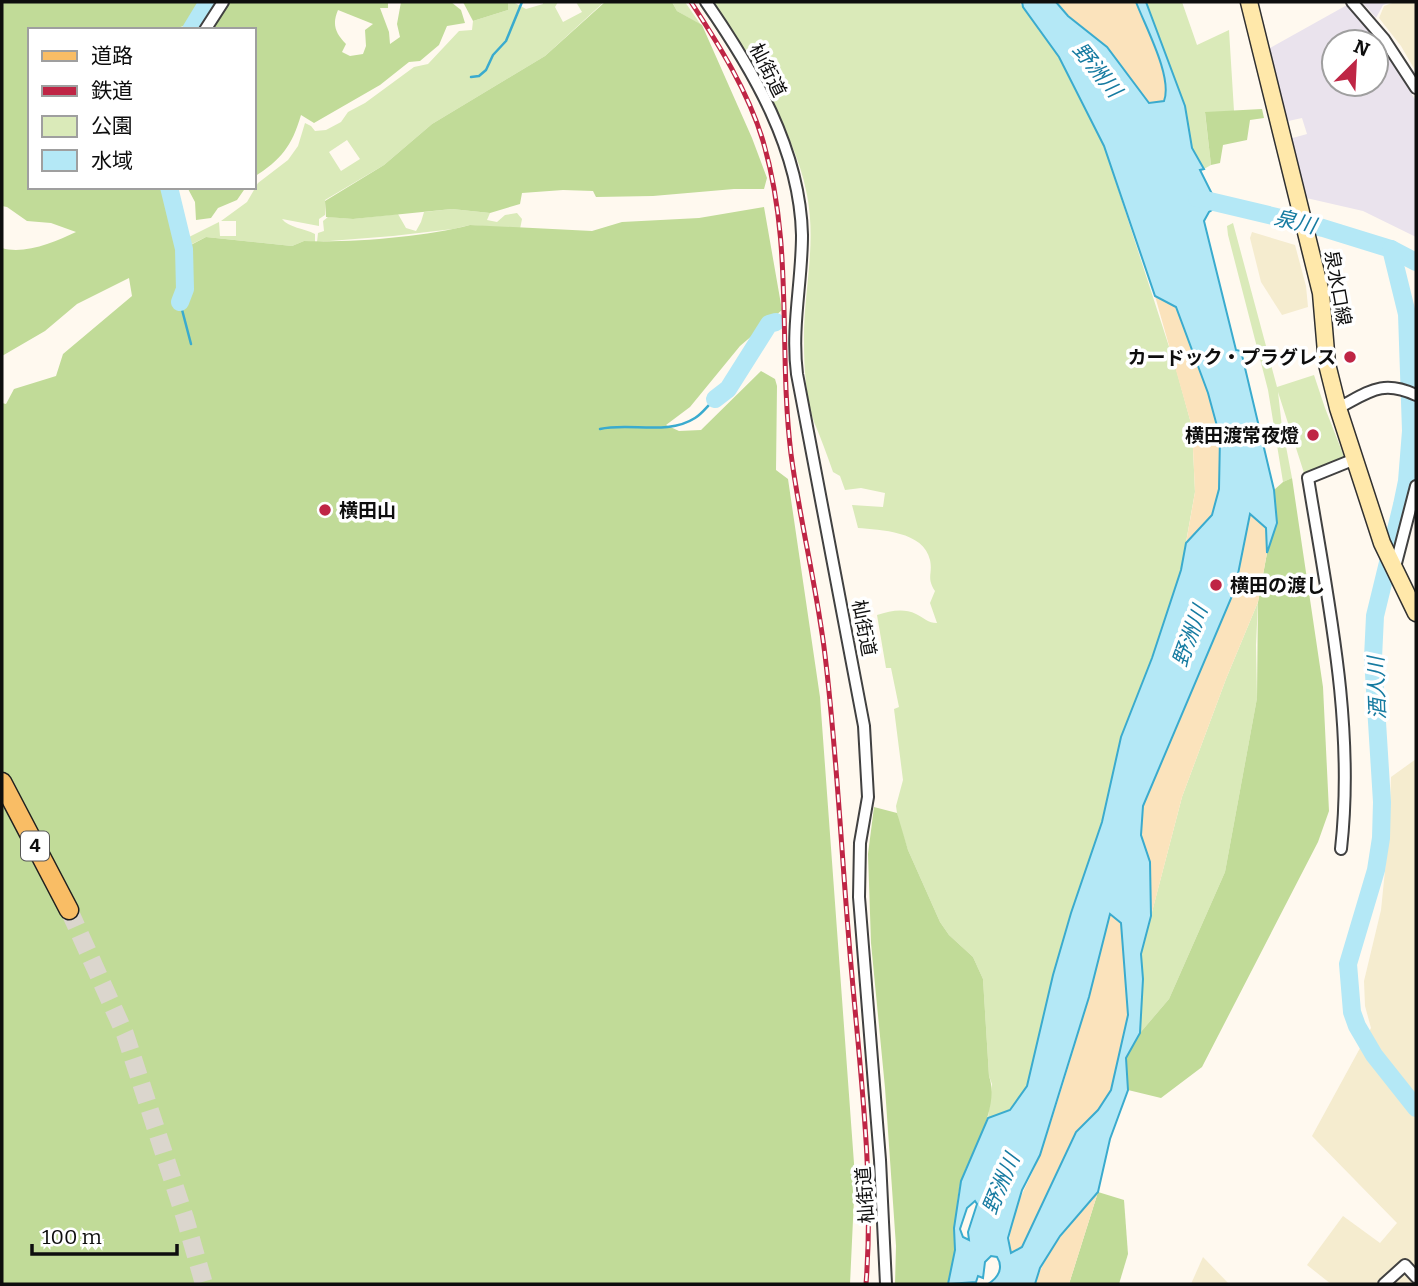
<svg xmlns="http://www.w3.org/2000/svg" width="1418" height="1286" font-family="Bitter,'Noto Sans JP',serif">
<style>
.industrial{fill:#eae3ed;fill-rule:evenodd}
.farmland{fill:#f5eccf}
.green{fill:#daeab9;fill-rule:evenodd}
.forest{fill:#c1db98;fill-rule:evenodd}
.sand{fill:#fbe3bc}
.water{fill:#b4e8f6;stroke:#3aabce;stroke-width:2;fill-rule:evenodd}
.lines{fill:none;stroke-linecap:round;stroke-linejoin:round}
.stream{stroke:#3aabce;stroke-width:2.5}
.river{stroke:#b4e8f6;stroke-width:18}
.primary-tunnel{stroke:#dbd6cd;stroke-width:18;stroke-dasharray:18 9;stroke-linecap:butt}
.street-casing{stroke:#414141;stroke-width:14}
.secondary-casing{stroke:#303030;stroke-width:19}
.primary-casing{stroke:#1f1f1f;stroke-width:21}
.street{stroke:#fff;stroke-width:10}
.secondary{stroke:#ffe8aa;stroke-width:16}
.primary{stroke:#f9bd65;stroke-width:18}
.rail-casing{stroke:#bf2545;stroke-width:5}
.rail{stroke:#fff;stroke-width:2.5;stroke-dasharray:8;stroke-linecap:butt}
.poi-dot{fill:#bf2545;stroke:#fff;stroke-width:2.5}
.labels{text-anchor:middle;dominant-baseline:central;stroke-width:7;stroke-linejoin:round;paint-order:stroke}
.shield{fill:#fff;stroke:#565656;stroke-width:2}
.shield-label{font-size:18px;font-weight:bold;fill:#0e0e0e}
.street-label{font-size:19px;fill:#0e0e0e;stroke:#fff}
.poi-label{font-size:19px;font-weight:bold;fill:#0e0e0e;stroke:#fff;text-anchor:end}
.water-label{font-size:21px;font-style:italic;fill:#167ba1;stroke:#fff}
</style>
<rect width="100%" height="100%" fill="#fff9ef"/>
<!-- industrial -->
<g class="industrial">
<path d="M1362 2H1391L1383 5 1376 18Z"/>
<path d="M1347 5 1379 41 1416 101V237L1363 211 1302 197 1289 139 1307 134 1302 118 1284 122 1268 49ZM1334 42H1376V84H1334Z"/>
</g>
<!-- farmland -->
<g class="farmland">
<path d="M1395 2H1416V72L1401 46 1379 18 1384 6Z"/>
<path d="M1252 232 1295 245 1306 286 1308 307 1282 315 1261 282 1250 238Z"/>
<path d="M1416 759V1284H1331L1307 1265 1343 1216 1380 1243 1397 1223 1312 1136 1371 1028 1365 1006 1364 981 1381 910 1389 831 1391 777Z"/>
<path d="M1203 1257 1229 1284H1191Z"/>
</g>
<!-- green -->
<g class="green">
<path d="M508 2H513L526 9 543 4V2H558L555 7 563 22 582 12 576 2H604L545 56 432 124 384 165 325 200V215L319 219V226L282 219C289 228 304 228 315 234V242L304 241 292 246 206 237 186 247 176 246 174 237 183 240 219 222 220 236H236V221H221L247 202 258 183 288 160 298 146 305 123 311 126 315 131 326 130 341 122 348 112 365 103 414 67 428 64 459 31 472 30 473 21 508 10ZM347 140 360 159 341 171 329 152Z"/>
<path d="M672 2H685L701 25 677 11Z"/>
<path d="M709 2H1019L1059 57 1104 146 1175 365 1192 427 1195 492 1181 570 1152 658 1121 737 1102 822 1071 913 1053 975 1027 1086 1010 1110 988 1118 992 1084 989 1076 983 979 973 957 949 935 940 922 908 850 898 820 896 806 903 780 894 709 899 707 891 668H886L877 615C891 611 903 608 916 614 924 618 928 623 937 623L930 603 935 591C926 577 933 574 930 560 924 531 880 530 858 528L852 505 883 507 885 493 861 488 845 490 840 476 833 472C827 455 821 438 814 422 806 400 804 367 804 343 803 293 817 246 807 195 794 125 745 62 709 2Z"/>
<path d="M1146 2H1182L1197 45 1229 30 1234 111 1205 113 1211 165 1204 169 1192 148 1185 106Z"/>
<path d="M452 209 490 213 487 220 497 222 505 215 517 213 522 219 520 229 470 225 453 229 393 236 317 242 318 233 324 231 323 221 328 217 353 219 398 214 406 228 416 231 421 222 424 212Z"/>
<path d="M1233 223 1277 387 1314 375 1325 408 1345 459 1305 476 1278 392 1282 427 1279 429 1281 437 1284 436 1292 478 1283 482 1268 390 1228 235 1227 226Z"/>
<path d="M1258 602 1256 645 1257 698 1225 872 1169 999 1140 1033 1143 979 1141 954 1182 797 1226 679Z"/>
</g>
<!-- forest -->
<g class="forest">
<path d="M2 2H215L199 27 184 26 169 30H30V187H169V211L177 246 187 247 206 237 292 246 304 241C351 243 424 237 470 225L592 231 622 222 699 218 764 207 782 310 740 346 690 407 666 425 679 431 701 430 761 371 775 379 777 386 776 470 788 479 820 697 855 1177 850 1284H2V403L6 404 14 389 56 376 63 354 132 296 129 278 77 304 45 331 2 356V248C24 255 55 242 76 232L51 223 27 221 7 207 2 206Z"/>
<path d="M224 2H388V8H380L389 32 390 44 400 37 397 24 401 2H451L461 10 465 23 447 26 439 45 420 61 409 62 380 85 314 123 301 115C292 146 281 160 254 177V30H208ZM338 10 373 24 365 30 366 46 363 54 350 56 342 52 346 44C335 33 332 24 338 10Z"/>
<path d="M463 2H508V10L473 21Z"/>
<path d="M605 2H672L677 11 702 25 752 138 767 178 764 189H734L653 196 596 197 593 191 563 190 522 193 520 204 490 213 452 209 353 219 326 217 325 201 384 165 432 124 545 56Z"/>
<path d="M1262 109 1264 118 1250 120 1247 140 1223 145 1220 163 1211 165 1205 112Z"/>
<path d="M187 187H246L237 200 218 208 211 218 196 220 195 202Z"/>
<path d="M1292 478 1323 687 1329 811 1318 842 1202 1067 1161 1098 1128 1090 1126 1058 1140 1033 1169 999 1225 872 1257 698 1258 602 1267 553 1277 523 1274 490 1283 482Z"/>
<path d="M874 807 897 813 908 850 940 922 949 935 973 957 983 979 989 1076C1000 1108 973 1148 962 1178 954 1202 958 1228 955 1253 953 1263 950 1274 948 1284H895L896 1246 885 1088 871 943 868 854Z"/>
<path d="M1098 1192 1124 1200 1128 1254 1119 1284H1069Z"/>
</g>
<!-- sand -->
<g class="sand">
<path d="M1056 2H1136C1145 26 1172 76 1164 101L1149 103 1107 47 1068 16Z"/>
<path d="M1155 296 1176 307 1208 393 1220 438 1219 489 1212 515 1186 543 1195 492 1192 427Z"/>
<path d="M1250 513 1266 528 1267 553 1258 602 1226 679 1182 797 1151 916 1150 862 1141 835 1143 806 1235 589Z"/>
<path d="M1109 913 1121 923 1128 1015 1111 1090 1098 1110 1076 1132 1022 1247 1011 1254C1004 1216 1029 1186 1041 1152 1068 1074 1090 994 1109 913Z"/>
<path d="M1098 1192 1069 1284H1035C1047 1248 1073 1221 1098 1192Z"/>
</g>
<!-- water -->
<path class="water" d="M1022 2H1056L1068 16 1107 47 1149 103 1164 101C1173 77 1145 26 1136 2H1146L1185 106 1192 148 1204 169 1200 170 1212 194 1219 196 1220 205 1209 212 1204 221 1236 350 1241 351 1274 490 1277 523 1267 553 1266 528 1250 514 1235 589 1143 806 1141 835 1150 862 1151 916 1141 954 1143 979 1140 1033 1126 1058 1128 1090 1110 1139 1098 1192 1060 1236 1040 1268 1035 1284H988C998 1278 1004 1268 997 1257L991 1256 985 1262 983 1278 978 1276 976 1282 948 1284 955 1250 954 1228 961 1181 988 1118 1010 1110 1027 1086 1053 975 1071 913 1102 822 1121 737 1152 658 1181 570 1186 543 1212 515 1219 489 1220 437 1208 393 1176 307 1155 296 1104 146 1059 57 1023 7ZM1110 914 1121 923 1128 1015 1111 1090 1098 1110 1076 1132 1022 1247 1011 1253 1008 1238 1012 1224 1022 1190 1040 1155 1089 997ZM975 1201 977 1204 968 1232 969 1240 963 1237 960 1229 967 1208Z"/>
<g class="lines">
<!-- stream -->
<g class="stream">
<path d="M471 77 479 76 486 70 493 55 506 41 522 2"/>
<path d="M180 302 191 344"/>
<path d="M600 429C630 422 667 436 695 418 703 413 708 405 715 399"/>
</g>
<!-- river -->
<g class="river">
<path d="M191 30 208 2"/>
<path d="M169 187 184 249 185 289 180 302"/>
<path d="M1197 198 1323 228 1391 249 1416 262"/>
<path d="M1391 249 1407 314 1411 431 1407 481 1402 505 1375 616 1373 658 1382 802 1381 838 1376 870 1348 964 1352 1012 1357 1026 1374 1055 1416 1108"/>
<path d="M715 399 728 389 769 324 776 322"/>
</g>
<!-- primary-tunnel -->
<path class="primary-tunnel" d="M69 910 125 1034 185 1218 204 1284"/>
<!-- street casing -->
<g class="street-casing">
<g id="street">
<path d="M706 2C753 70 800 149 802 235 802 282 791 327 797 374L864 726 868 797 860 843 859 897 880 1160 886 1284"/>
<path d="M1352 2 1384 39 1416 88"/>
<path d="M205 30 223 2"/>
<path d="M1338 408C1369 392 1382 379 1416 395"/>
<path d="M1394 571 1416 486"/>
<path d="M1341 849C1355 725 1328 601 1308 478L1355 459"/>
<path d="M1384 1284 1405 1265 1416 1277"/>
</g>
</g>
<!-- secondary casing -->
<g class="secondary-casing">
<path id="secondary" d="M1249 2 1321 293 1327 364 1338 408 1382 543 1416 613"/>
</g>
<!-- primary casing -->
<g class="primary-casing">
<path id="primary" d="M2 782 69 910"/>
</g>
<!-- street -->
<use href="#street" class="street"/>
<!-- secondary -->
<use href="#secondary" class="secondary"/>
<!-- primary -->
<use href="#primary" class="primary"/>
<!-- rail casing -->
<g class="rail-casing">
<path id="rail" d="M691 2C719 45 748 91 763 141 794 247 778 348 791 454 800 522 817 588 825 655 838 762 842 869 852 976 861 1079 874 1181 866 1284"/>
</g>
<!-- rail -->
<use href="#rail" class="rail"/>
</g>
<!-- markers -->
<g class="poi-dot">
<circle cx="1350" cy="357" r="7"/>
<circle cx="1313" cy="435" r="7"/>
<circle cx="325" cy="510" r="7"/>
<circle cx="1216" cy="585" r="7"/>
</g>
<g class="labels">
<!-- shield labels -->
<rect class="shield" x="21" y="831.5" width="28" height="29" rx="5"/>
<g class="shield-label">
<text x="35" y="846">4</text>
</g>
<!-- street labels -->
<g class="street-label">
<text transform="translate(768 70) rotate(63)">杣街道</text>
<text transform="translate(1338 288) rotate(80)">泉水口線</text>
<text transform="translate(864 628) rotate(79)">杣街道</text>
<text transform="translate(865 1195) rotate(-94)">杣街道</text>
</g>
<!-- poi labels -->
<g class="poi-label">
<text x="1336" y="357">カードック・プラグレス</text>
<text x="1299" y="435">横田渡常夜燈</text>
<text x="339" y="510" text-anchor="start">横田山</text>
<text x="1230" y="585" text-anchor="start">横田の渡し</text>
</g>
<!-- water labels -->
<g class="water-label">
<text transform="translate(1097 70) rotate(51)">野洲川</text>
<text transform="translate(1295 222) rotate(13)">泉川</text>
<text transform="translate(1190 636) rotate(-70)">野洲川</text>
<text transform="translate(1377 688) rotate(-92)">酒人川</text>
<text transform="translate(1001 1184) rotate(-67)">野洲川</text>
</g>
</g>
<!-- border -->
<rect width="1418" height="1286" fill="none" stroke="#0e0e0e" stroke-width="7"/>
<!-- legend -->
<rect x="28" y="28" width="228" height="161" fill="#ffffff" stroke="#9f9f9f" stroke-width="2"/>
<rect x="42" y="51" width="35" height="10" fill="#f9bd65" stroke="#9f9f9f" stroke-width="2"/>
<text x="91" y="63" font-size="21" fill="#0e0e0e">道路</text>
<rect x="42" y="86" width="35" height="10" fill="#bf2545" stroke="#9f9f9f" stroke-width="2"/>
<text x="91" y="98" font-size="21" fill="#0e0e0e">鉄道</text>
<rect x="42" y="116" width="35" height="21" fill="#daeab9" stroke="#9f9f9f" stroke-width="2"/>
<text x="91" y="133" font-size="21" fill="#0e0e0e">公園</text>
<rect x="42" y="150" width="35" height="21" fill="#b4e8f6" stroke="#9f9f9f" stroke-width="2"/>
<text x="91" y="168" font-size="21" fill="#0e0e0e">水域</text>
<!-- north arrow -->
<g transform="translate(1355 63) rotate(24)"><circle r="33" fill="#ffffff" stroke="#9f9f9f" stroke-width="2"/>
<path d="M0-5L12 26L0 18L-12 26Z" fill="#bf2545"/>
<text y="-10" font-size="19" font-weight="bold" text-anchor="middle" fill="#0e0e0e">N</text>
</g>
<!-- scale -->
<path d="M32 1244v10h145v-10" fill="none" stroke="#0e0e0e" stroke-width="3.5"/>
<text x="42" y="1244" font-size="21" fill="#0e0e0e" stroke="#ffffff" stroke-width="5" paint-order="stroke">100 m</text>
</svg>
